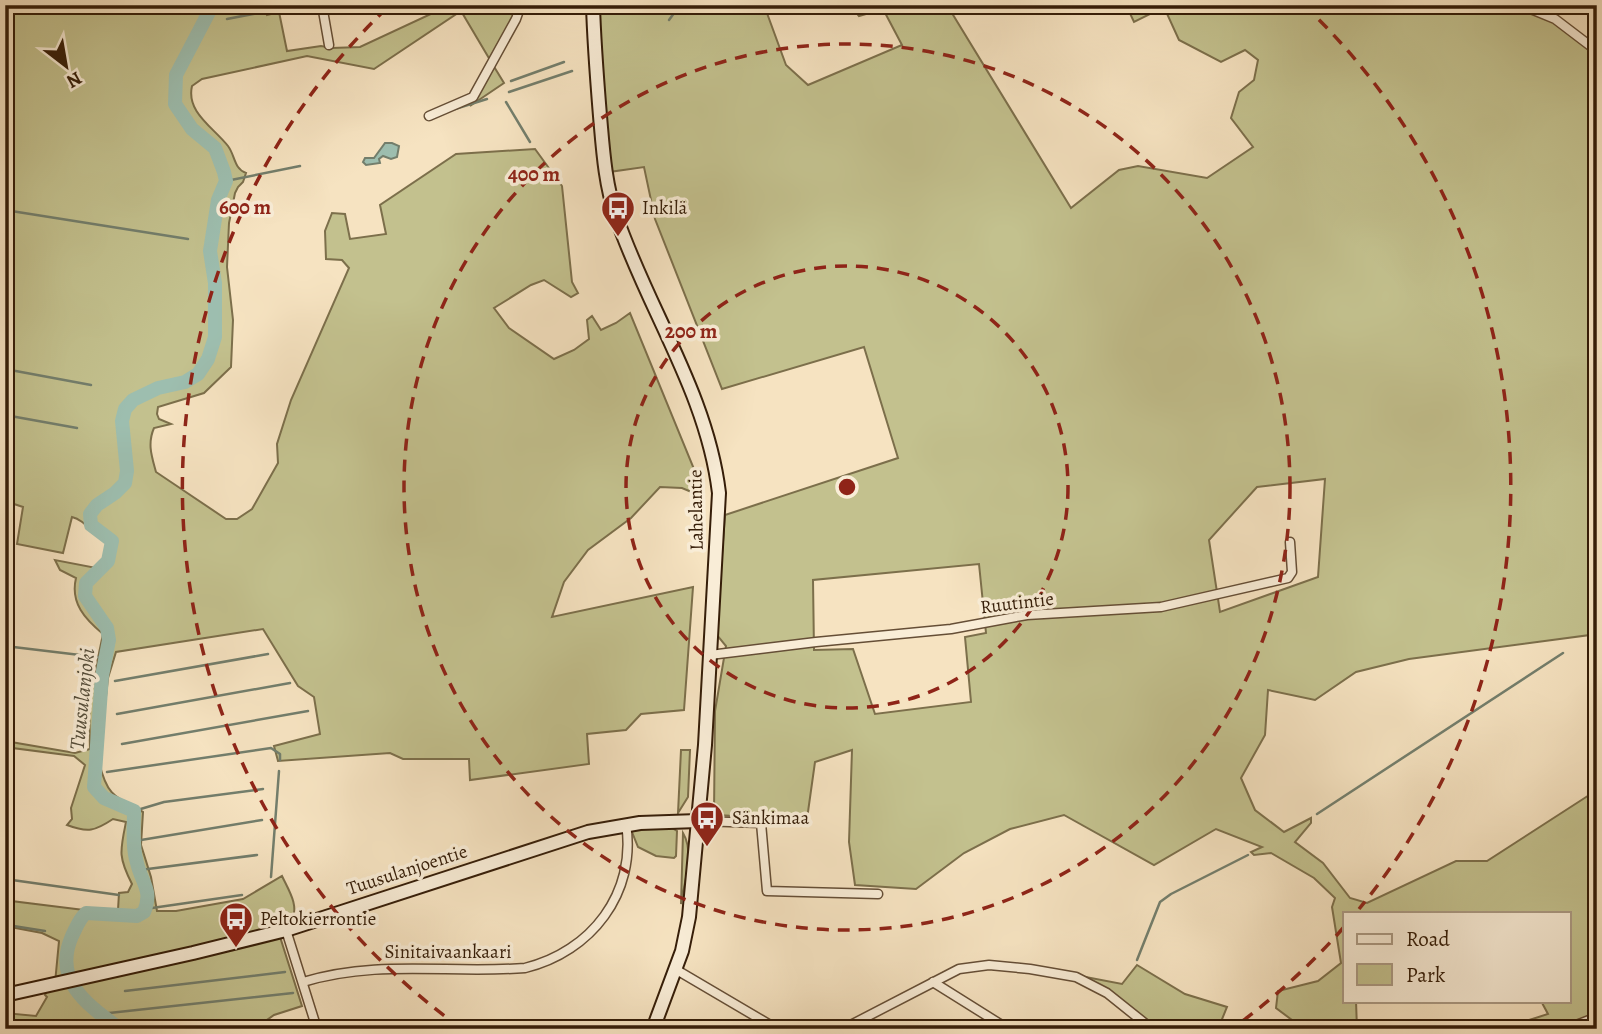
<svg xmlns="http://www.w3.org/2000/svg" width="1602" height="1034" font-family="Alegreya,serif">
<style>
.green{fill:#c3c18e;stroke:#7c6f4b;stroke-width:2;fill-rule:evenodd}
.water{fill:#9dbeaf;stroke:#737e6c;stroke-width:2}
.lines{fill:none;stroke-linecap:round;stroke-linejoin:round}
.stream{stroke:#737e6c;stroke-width:2.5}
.river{stroke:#9dbeaf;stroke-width:14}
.street-casing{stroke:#654e36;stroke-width:11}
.secondary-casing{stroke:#351d08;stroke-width:16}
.street{stroke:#f9edd7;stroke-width:8}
.secondary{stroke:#f9edd7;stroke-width:12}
.ring{fill:none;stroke:#8f2418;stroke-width:3.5;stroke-dasharray:12 9}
.labels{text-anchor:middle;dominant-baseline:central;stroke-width:7;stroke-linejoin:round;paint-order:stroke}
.poi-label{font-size:19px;fill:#351d08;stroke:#f9edd7;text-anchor:start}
.street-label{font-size:19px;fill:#351d08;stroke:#f9edd7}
.water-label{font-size:21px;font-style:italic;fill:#544d3a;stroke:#f9edd7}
.centre{fill:#8f2418;stroke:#f9edd7;stroke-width:3.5}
.ring-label{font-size:21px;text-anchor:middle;font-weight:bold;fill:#8f2418;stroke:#f9edd7;stroke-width:7;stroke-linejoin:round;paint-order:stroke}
</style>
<rect width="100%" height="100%" fill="#f6e3c1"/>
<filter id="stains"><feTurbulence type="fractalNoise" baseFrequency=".00286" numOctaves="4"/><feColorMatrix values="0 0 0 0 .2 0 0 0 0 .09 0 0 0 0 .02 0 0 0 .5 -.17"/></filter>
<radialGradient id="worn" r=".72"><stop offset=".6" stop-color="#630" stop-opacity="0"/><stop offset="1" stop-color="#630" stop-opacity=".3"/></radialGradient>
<!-- green -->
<g class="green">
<path d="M5 5H265L267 15 279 12 287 51 321 46 332 48 360 47 450 5H526L493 65 504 83 470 106 493 65 461 11 374 69 307 56 202 79 192 86C186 112 213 127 228 146 235 155 234 169 246 173L243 182 238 187 235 193 229 223 227 267 233 320 231 367 204 393 158 407 157 414 159 419 171 424 154 428C147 444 152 457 156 472L226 519H237L252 509 278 463 277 444 291 400 349 268 342 260 326 259 325 231 332 213 345 214 350 239 386 234 380 205 456 154 535 149 562 186 572 282 578 293 571 297 544 280 531 285 494 308 509 328 554 359 574 350 589 339 587 320 592 316 601 330 616 323 630 313 694 469 701 496 682 488 660 487 631 518 588 550 564 582 552 617 693 587 684 710 641 714 626 730 587 734 589 764 470 780 469 759H403L390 753 278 761 274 746 320 734 314 697 298 686 263 629 116 652 108 678 99 762C107 796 115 797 143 812L141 845 151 877 157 911H176L243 899 282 876C289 891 299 905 292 921H275L302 1006 274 1015 254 1029H5V1013L36 1016 47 997 45 995 48 988 55 983 59 941 42 933 5 926 14 912 11 901 84 910H118L119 893 128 892 132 884C118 857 120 851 126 822L113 819C95 831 88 833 67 825L72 819 71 808 85 765 74 756 5 747V741L75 753 90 749 89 701 103 634C85 619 70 603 76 578L60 570 55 560 96 568 105 556 107 542C93 537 86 520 72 517L63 553 17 544 23 507 5 501 12 461 5 460Z"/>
<path d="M597 5H764L786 65 808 85 902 45 883 9 859 16 850 5H947L1071 208 1119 170 1138 166 1207 178 1253 147 1231 118 1239 92 1254 80 1258 60 1245 50 1221 62 1179 40 1164 7 1134 22 1126 5H1531L1578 39 1597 55V634L1409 659 1356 672 1315 700 1268 690 1265 735 1241 778 1255 810 1284 832 1311 818V823L1295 842 1323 863 1350 898 1367 903 1456 861H1487L1597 790V1026L1592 1015 1554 1029H1501L1548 1014 1541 1001H1569V913H1345V1001H1356L1357 1029H1304L1276 1008 1278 991 1318 981 1341 963 1332 907 1335 898 1314 878 1271 853 1254 855 1251 852 1262 847 1216 829 1154 865 1064 815 1010 829 964 853 916 889 855 885 849 842 852 750 815 762 807 819 714 815 715 711 726 646 716 634 725 515 898 458 864 347 722 389 655 219 644 167 609 172ZM1325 479 1318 577 1220 612 1209 540 1257 487ZM979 564 986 633 965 637 971 702 875 714 853 649 814 650 813 580Z"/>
<path d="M681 750H690L688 797 678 813Z"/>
<path d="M637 827 672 828 677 831 676 856 674 858 656 856 638 847 632 832Z"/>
<path d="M683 833C695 853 684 882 681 904Z"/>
<path d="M1137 965 1185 994 1227 1007 1218 1029H1151L1115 998 1070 974 1122 984Z"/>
</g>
<!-- water -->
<path class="water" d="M385 143H392L399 146 397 157 391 159 383 156 379 159 380 163 366 165 363 162 365 158H374Z"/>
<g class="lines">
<!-- stream -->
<g class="stream">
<path d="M227 19 263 12"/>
<path d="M669 20 680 5"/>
<path d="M511 81 564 62"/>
<path d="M509 92 572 71"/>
<path d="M506 102 530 142"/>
<path d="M455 109 487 99"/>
<path d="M226 181 300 166"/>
<path d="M5 210 188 239"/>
<path d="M5 369 91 385"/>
<path d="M5 415 77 428"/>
<path d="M5 646 105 658"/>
<path d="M115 681 268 654"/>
<path d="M117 714 290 683"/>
<path d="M122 744 308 711"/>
<path d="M107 772 271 748 280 754V760"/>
<path d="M134 811 164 802 263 789"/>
<path d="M1317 814 1563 653"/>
<path d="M135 841 262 820"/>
<path d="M140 870 257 855"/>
<path d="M271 877 279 771"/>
<path d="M5 879 119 895"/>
<path d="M5 900 7 901"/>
<path d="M145 909 242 895"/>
<path d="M7 925 45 931"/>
<path d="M1137 960 1160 902 1171 894 1248 855"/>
<path d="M125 991 285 972"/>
<path d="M100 1014 293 993"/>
<path d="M147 1029H154"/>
<path d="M170 1029 229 1022"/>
</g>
<!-- river -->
<path class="river" d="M120 1029C88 1005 52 981 72 936 76 928 79 919 86 913L137 916 144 912C153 890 142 884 137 863 132 847 134 828 134 811L104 798 94 787 102 676 109 640 107 628 85 596 86 583 108 561 112 541 91 525 90 514 97 505 115 493 125 483 127 471 122 421 125 409 133 400 158 388 185 382 198 374 208 359 215 337V283L210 251 218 200 226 181 224 172 215 148 192 129 175 104 176 75 209 12 210 5"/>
<!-- street casing -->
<g class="street-casing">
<g id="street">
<path d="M322 5 329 45"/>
<path d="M1521 5 1555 19 1597 51"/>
<path d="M429 116 473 97 516 19 521 5"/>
<path d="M710 655 816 642 951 629 1027 615 1161 607 1288 578 1292 572 1290 542"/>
<path d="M698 821 761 823 767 891 878 894"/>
<path d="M286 930 317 1029"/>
<path d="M675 969 777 1029"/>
<path d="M303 982C378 959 449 974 525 968 591 952 637 893 626 824"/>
<path d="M933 982 1008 1029"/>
<path d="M843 1029 959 969 989 965 1030 969 1076 977 1107 993 1152 1029"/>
<path d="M1566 1029 1597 1017"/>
</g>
</g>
<!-- secondary casing -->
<g class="secondary-casing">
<g id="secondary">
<path d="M593 5C594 42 597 79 600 116 603 150 605 184 616 216 648 310 707 393 719 493L705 745 689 917 682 951 653 1029"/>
<path d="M5 995 193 953 286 930 588 832 640 823 698 821"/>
</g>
</g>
<!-- street -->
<use href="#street" class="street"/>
<!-- secondary -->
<use href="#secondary" class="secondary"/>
</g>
<!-- distance rings -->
<g class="ring">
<circle cx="847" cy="487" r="221"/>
<circle cx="847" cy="487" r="443"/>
<path d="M1344 927A664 664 0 0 1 1233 1028M461 1028A664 664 0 0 1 390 5M1304 5A664 664 0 0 1 1359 909"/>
</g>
<!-- icons -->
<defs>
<g id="bus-pin" transform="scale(1.75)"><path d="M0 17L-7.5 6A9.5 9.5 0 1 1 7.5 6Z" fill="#8f2418" stroke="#f9edd7"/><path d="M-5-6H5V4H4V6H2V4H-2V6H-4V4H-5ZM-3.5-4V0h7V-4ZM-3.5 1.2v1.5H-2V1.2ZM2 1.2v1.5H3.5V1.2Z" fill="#fff"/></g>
</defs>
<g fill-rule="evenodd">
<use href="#bus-pin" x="618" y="208"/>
<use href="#bus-pin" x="707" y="818"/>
<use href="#bus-pin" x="236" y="919"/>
</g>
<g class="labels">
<!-- poi labels -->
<g class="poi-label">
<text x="642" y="208">Inkilä</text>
<text x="732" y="818">Sänkimaa</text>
<text x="260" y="919">Peltokierrontie</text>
</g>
<!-- street labels -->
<g class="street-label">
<text transform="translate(696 510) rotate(-91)">Lahelantie</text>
<text transform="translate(1017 603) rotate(-7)">Ruutintie</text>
<text transform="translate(407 870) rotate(-18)">Tuusulanjoentie</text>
<text x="448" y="952">Sinitaivaankaari</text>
</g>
<!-- water labels -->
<g class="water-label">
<text transform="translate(82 699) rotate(-84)">Tuusulanjoki</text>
</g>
</g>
<circle cx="847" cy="487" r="10" class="centre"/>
<g class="ring-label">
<text x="534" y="181">400 m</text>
<text x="245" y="214">600 m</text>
<text x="691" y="338">200 m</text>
</g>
<!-- margin -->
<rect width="1602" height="1034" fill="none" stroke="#f6e3c1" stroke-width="28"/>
<rect x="7" y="7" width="1588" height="1020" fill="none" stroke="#351d08" stroke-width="3.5"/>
<rect x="14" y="14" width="1574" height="1006" fill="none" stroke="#351d08" stroke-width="2"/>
<!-- legend -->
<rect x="1343" y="912" width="228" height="91" fill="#f9edd7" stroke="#ab9a84" stroke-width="2"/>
<rect x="1357" y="934" width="35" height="10" fill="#f9edd7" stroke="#ab9a84" stroke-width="2"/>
<text x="1406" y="946" font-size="21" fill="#351d08">Road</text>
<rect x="1357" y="964" width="35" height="21" fill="#c3c18e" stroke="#ab9a84" stroke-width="2"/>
<text x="1406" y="982" font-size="21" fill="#351d08">Park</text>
<!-- north arrow -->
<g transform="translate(66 66) rotate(149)" stroke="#f9edd7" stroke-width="5" paint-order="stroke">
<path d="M0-5L12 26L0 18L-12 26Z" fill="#351d08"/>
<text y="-10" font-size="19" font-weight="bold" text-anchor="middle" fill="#351d08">N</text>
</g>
<rect width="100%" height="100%" filter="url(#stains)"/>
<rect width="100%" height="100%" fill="url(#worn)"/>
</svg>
